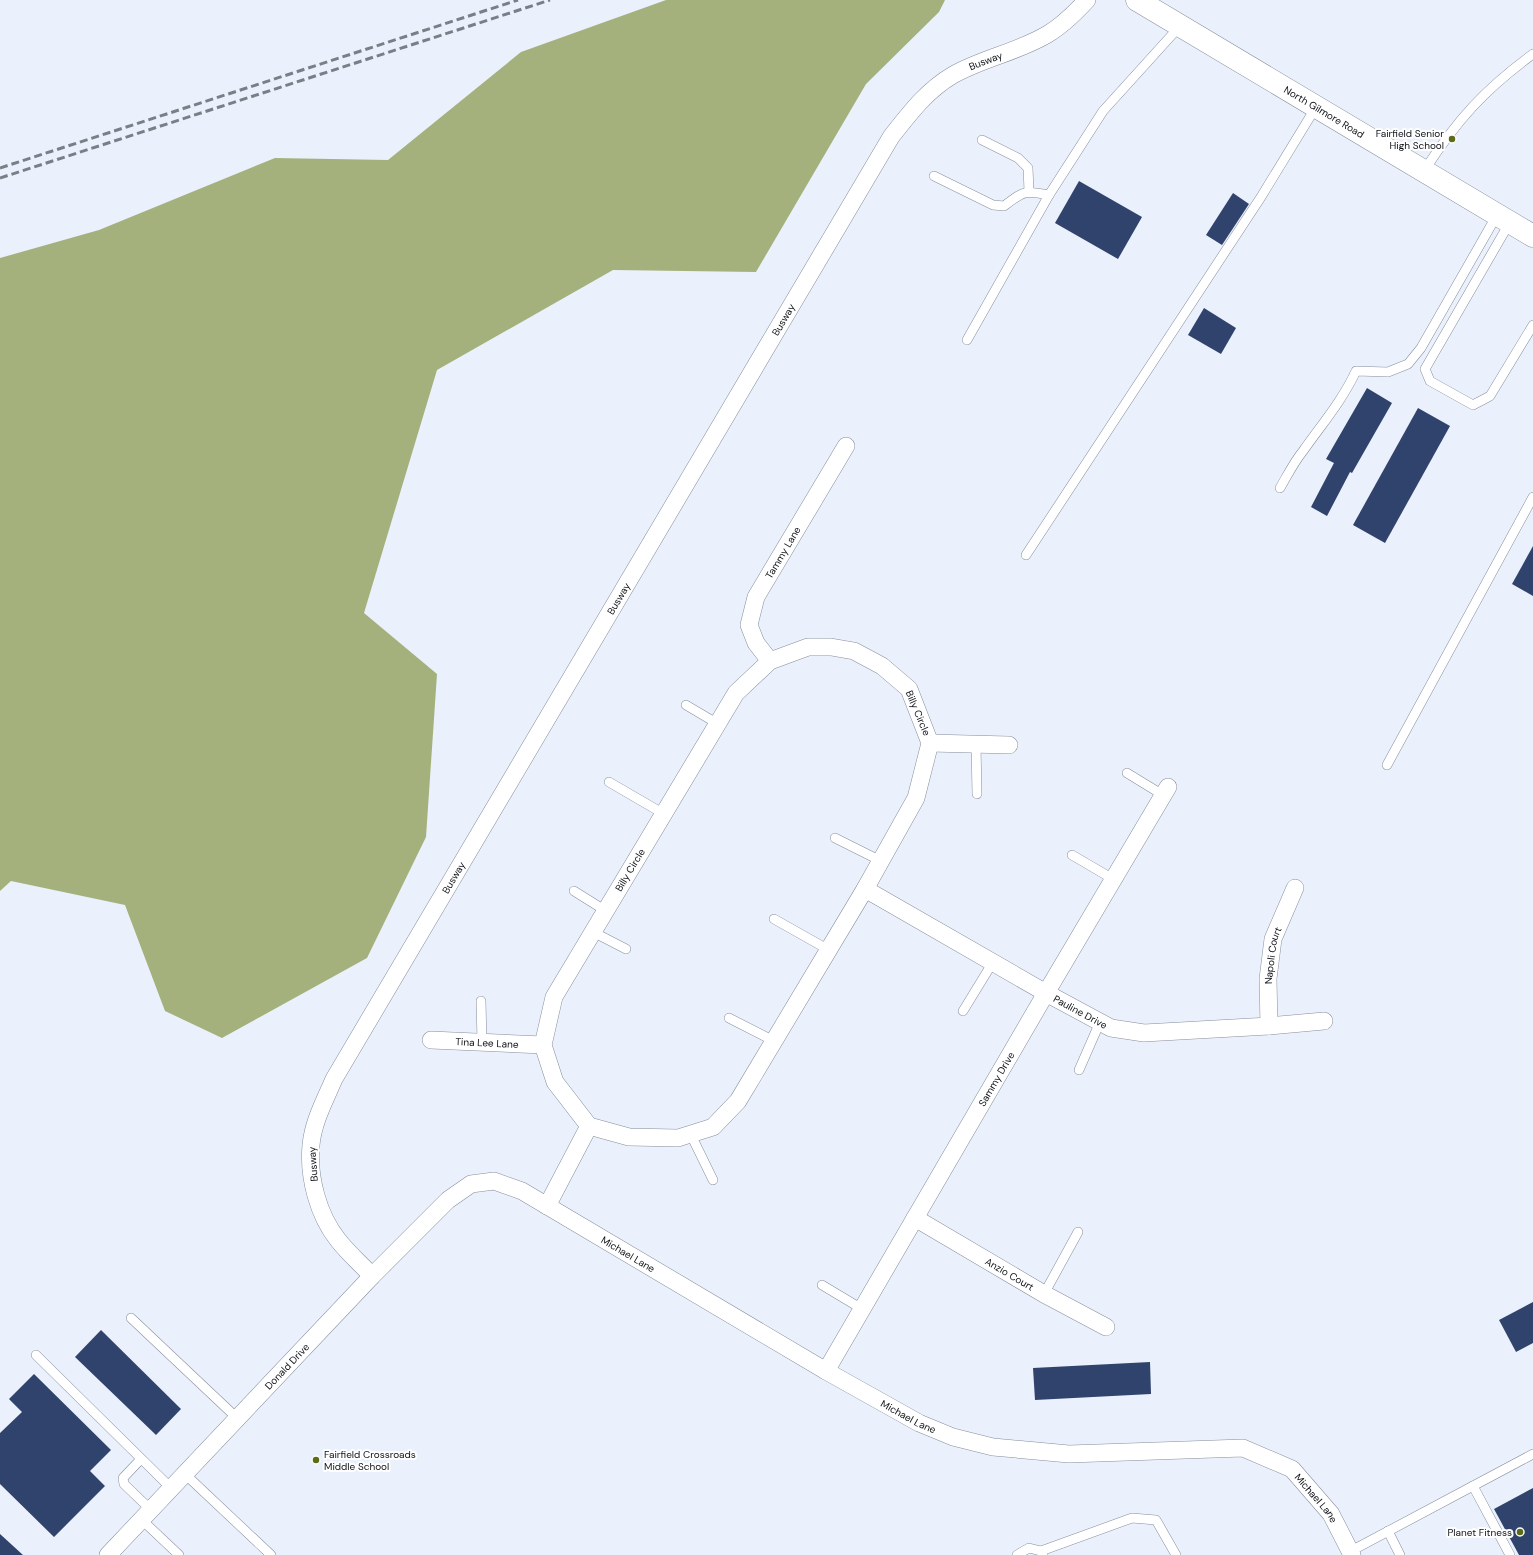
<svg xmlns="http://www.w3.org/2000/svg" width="1533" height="1555" font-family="'DM Sans',sans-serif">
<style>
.forest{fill:#a4b17c}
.building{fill:#2f436c}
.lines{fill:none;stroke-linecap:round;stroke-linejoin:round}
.lane-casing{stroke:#878e9c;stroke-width:10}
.street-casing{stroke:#878e9c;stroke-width:18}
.secondary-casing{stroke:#878e9c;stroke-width:23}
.lane{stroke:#fff;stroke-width:9}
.street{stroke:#fff;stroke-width:17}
.secondary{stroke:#fff;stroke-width:22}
.rail{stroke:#7a7f87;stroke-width:3;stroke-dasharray:8 4;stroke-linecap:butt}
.poi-dot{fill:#5c6c16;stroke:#fefefe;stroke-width:1.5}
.labels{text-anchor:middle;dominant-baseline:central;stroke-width:4;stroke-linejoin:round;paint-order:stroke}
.street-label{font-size:10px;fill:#0e1116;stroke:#fefefe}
.poi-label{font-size:10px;fill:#0e1116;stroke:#fefefe;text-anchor:end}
</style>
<rect width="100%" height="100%" fill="#eaf1fc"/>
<!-- forest -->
<path class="forest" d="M666 0H945L939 12 866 84 756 272 613 270 437 370 364 613 437 674 426 837 367 958 222 1038 165 1011 125 905 11 881 0 891V258L99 230 275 158 388 160 521 52Z"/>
<!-- building -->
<g class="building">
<path d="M1079 181 1142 217 1118 259 1055 223Z"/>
<path d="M1233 193 1249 204 1222 245 1206 235Z"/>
<path d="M1204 308 1236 328 1221 354 1188 335Z"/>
<path d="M1367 388 1392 403 1352 473 1350 472 1327 516 1311 507 1334 463 1326 459Z"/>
<path d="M1418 408 1450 426 1385 543 1353 525Z"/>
<path d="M1533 546V596L1512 584Z"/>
<path d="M1533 1302V1343L1516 1352 1499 1320Z"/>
<path d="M101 1330 181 1409 156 1435 75 1357Z"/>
<path d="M1150 1362 1151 1394 1035 1400 1033 1368Z"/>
<path d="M34 1374 111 1450 90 1471 105 1486 54 1537 0 1484V1433L22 1412 9 1399Z"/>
<path d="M1533 1488V1555H1519L1494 1509Z"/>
<path d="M0 1534 23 1555H0Z"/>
</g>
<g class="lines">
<!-- lane casing -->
<g class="lane-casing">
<g id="lane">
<path d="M982 140 1018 158 1028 168 1029 191"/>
<path d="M1424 171C1457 120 1484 90 1533 54"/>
<path d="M934 176 993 205 1004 206C1024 191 1024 190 1049 195"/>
<path d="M1510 222 1425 369 1430 381 1473 405 1490 396 1533 325"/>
<path d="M967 340 1049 195 1103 111 1180 26"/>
<path d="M1280 488C1287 476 1294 462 1303 451 1322 424 1342 401 1356 371L1388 372 1408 364 1421 348 1497 215"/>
<path d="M1026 555 1261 197 1316 107"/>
<path d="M686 705 718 724"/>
<path d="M976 744 977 794"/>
<path d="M1387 765 1533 497"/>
<path d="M1127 773 1163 795"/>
<path d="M609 782 664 814"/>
<path d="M835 838 881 861"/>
<path d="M1072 855 1113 879"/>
<path d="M574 891 606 911"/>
<path d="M774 919 829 950"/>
<path d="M593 932 626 949"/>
<path d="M481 1001 482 1042"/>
<path d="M963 1011 993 962"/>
<path d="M729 1018 774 1041"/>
<path d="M1079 1070 1100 1022"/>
<path d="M691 1135 713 1180"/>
<path d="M822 1285 862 1309"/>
<path d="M1044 1294 1078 1232"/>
<path d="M131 1318 238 1419"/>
<path d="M36 1355 171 1488"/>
<path d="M141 1459 123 1478 124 1484 151 1510"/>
<path d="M185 1474 271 1555"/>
<path d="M1473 1486 1510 1555"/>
<path d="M142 1520 179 1555"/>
<path d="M1388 1531 1400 1555"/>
<path d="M1041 1551 1132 1518 1156 1520 1176 1555"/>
<path d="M1351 1551 1533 1454"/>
<path d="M1017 1555 1029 1548 1041 1551 1043 1555"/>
</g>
</g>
<!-- street casing -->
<g class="street-casing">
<g id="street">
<path d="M808 647H831L854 651 882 666 909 689 930 743 916 798 865 889 738 1101 713 1127 678 1138 629 1137 589 1126 555 1082 543 1045 554 997 736 693 770 661Z"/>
<path id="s1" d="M770 661 756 643 749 625 756 597 846 446"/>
<path d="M930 743 1009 745"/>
<path id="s2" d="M865 889 1046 993 1111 1028 1144 1033 1269 1026 1324 1021"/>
<path id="s3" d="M1269 1026 1268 979 1273 939 1295 888"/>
<path id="s4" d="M431 1040 543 1045"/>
<path d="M547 1206 589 1126"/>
<path id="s5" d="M915 1218 1044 1294 1106 1327"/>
<path id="s6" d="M372 1276C361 1264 348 1253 338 1240 318 1215 308 1177 311 1145 313 1122 325 1100 334 1079L891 137C909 114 927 90 953 75 983 58 1018 52 1048 34 1063 25 1075 13 1087 0"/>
<path id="s7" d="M826 1371 1046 993 1168 787"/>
<path id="s8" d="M108 1555 372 1276 448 1200 471 1184 494 1181 522 1191 826 1371 919 1423 953 1437 993 1447 1069 1454 1243 1448 1292 1469 1331 1514 1352 1555"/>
</g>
</g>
<!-- secondary casing -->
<g class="secondary-casing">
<g id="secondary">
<path id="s9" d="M1137 0 1533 236"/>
</g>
</g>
<!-- lane -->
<use href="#lane" class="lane"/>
<!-- street -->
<use href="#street" class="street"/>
<!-- secondary -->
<use href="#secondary" class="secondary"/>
<!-- rail -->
<g class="rail">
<path d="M0 168 518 0"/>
<path d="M0 178 550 0"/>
</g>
</g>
<!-- markers -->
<g class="poi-dot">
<circle cx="1452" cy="139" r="4"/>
<circle cx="316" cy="1460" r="4"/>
<circle cx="1520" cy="1532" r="4"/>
</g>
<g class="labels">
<!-- street labels -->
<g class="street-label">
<text stroke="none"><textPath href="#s6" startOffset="1439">Busway</textPath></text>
<text stroke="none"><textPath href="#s9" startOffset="218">North Gilmore Road</textPath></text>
<text stroke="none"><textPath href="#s6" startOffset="1103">Busway</textPath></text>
<text stroke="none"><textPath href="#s1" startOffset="123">Tammy Lane</textPath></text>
<text stroke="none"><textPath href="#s6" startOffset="779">Busway</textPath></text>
<text transform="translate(918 713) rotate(67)">Billy Circle</text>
<text transform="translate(630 870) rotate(-59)">Billy Circle</text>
<text stroke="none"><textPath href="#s6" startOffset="455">Busway</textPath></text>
<text stroke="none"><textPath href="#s3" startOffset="71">Napoli Court</textPath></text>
<text stroke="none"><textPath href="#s2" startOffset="248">Pauline Drive</textPath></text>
<text stroke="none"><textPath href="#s4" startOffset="56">Tina Lee Lane</textPath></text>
<text stroke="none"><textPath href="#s7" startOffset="338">Sammy Drive</textPath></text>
<text transform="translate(313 1164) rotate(-94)">Busway</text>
<text stroke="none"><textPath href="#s8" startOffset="696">Michael Lane</textPath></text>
<text stroke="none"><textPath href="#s5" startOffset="110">Anzio Court</textPath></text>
<text stroke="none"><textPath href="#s8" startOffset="260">Donald Drive</textPath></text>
<text stroke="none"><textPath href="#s8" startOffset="1020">Michael Lane</textPath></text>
<text stroke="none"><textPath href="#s8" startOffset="1452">Michael Lane</textPath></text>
</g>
<!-- poi labels -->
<g class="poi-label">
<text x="1444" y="133">Fairfield Senior<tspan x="1444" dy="12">High School</tspan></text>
<text x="324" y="1454" text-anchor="start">Fairfield Crossroads<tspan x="324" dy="12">Middle School</tspan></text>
<text x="1512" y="1532">Planet Fitness</text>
</g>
</g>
</svg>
